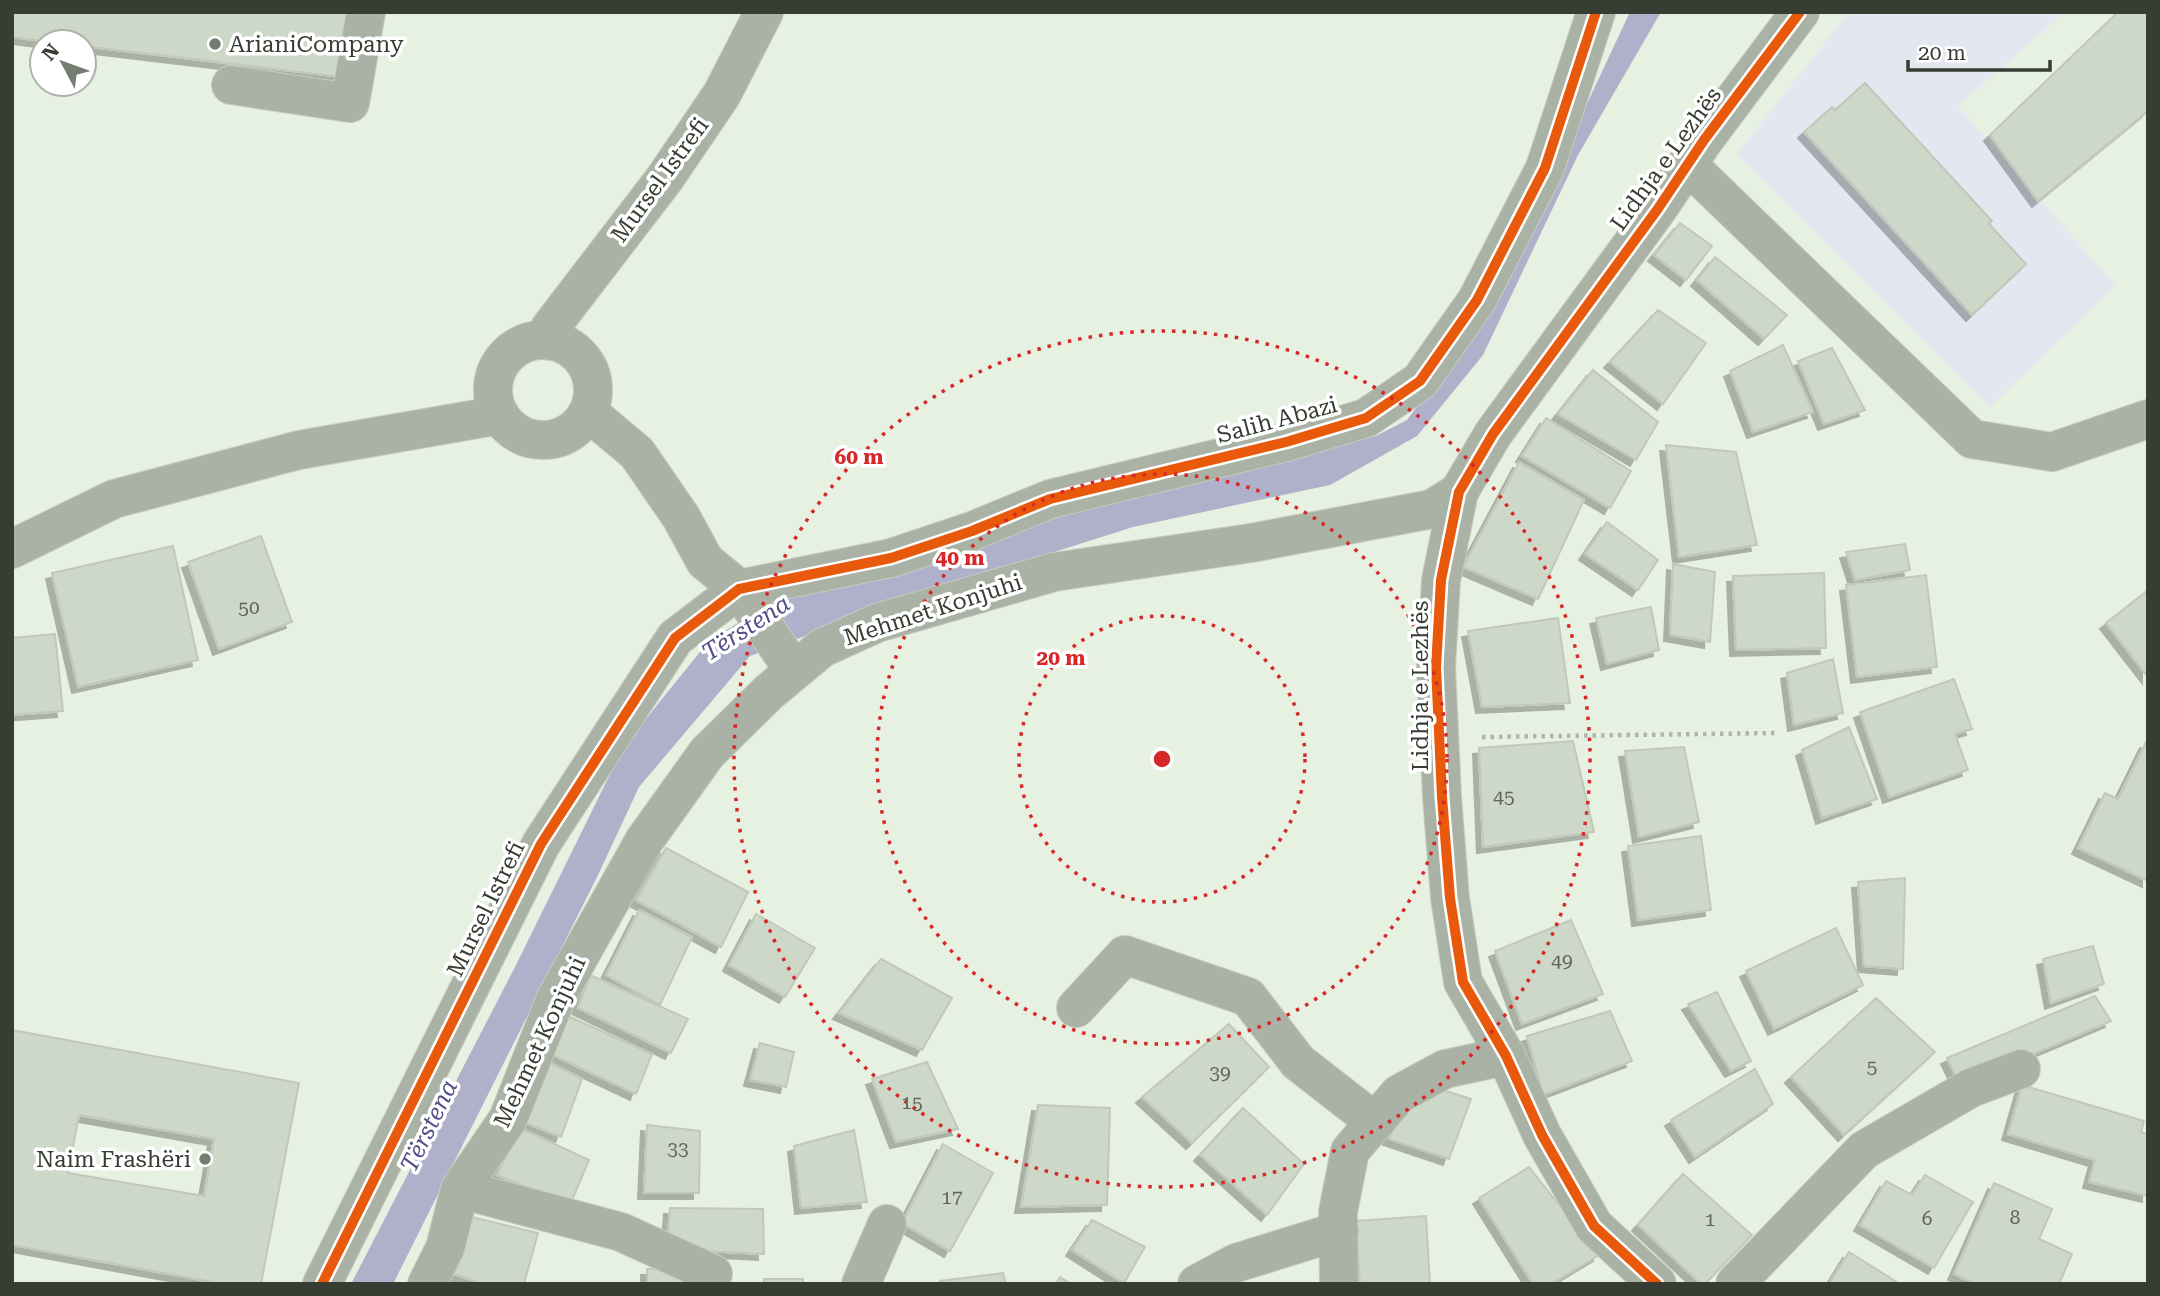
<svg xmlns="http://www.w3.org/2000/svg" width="2160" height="1296" font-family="'Roboto Serif',serif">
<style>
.green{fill:#e4e7f0}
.water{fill:#afb0ca}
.building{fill:#ced8c8;stroke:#c0c8bc;stroke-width:2;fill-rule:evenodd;filter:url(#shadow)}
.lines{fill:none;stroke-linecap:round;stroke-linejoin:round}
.minor-casing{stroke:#c5cbc0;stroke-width:40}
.path{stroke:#aeb5a9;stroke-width:4.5;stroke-dasharray:3.5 5;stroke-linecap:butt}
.minor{stroke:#aab2a5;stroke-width:38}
.cycleway-casing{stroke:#fff;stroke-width:15}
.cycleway{stroke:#e8590c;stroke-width:10}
.ring{fill:none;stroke:#d62828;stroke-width:3.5;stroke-dasharray:3.5 7}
.poi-dot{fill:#757c70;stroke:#fff;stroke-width:2.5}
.labels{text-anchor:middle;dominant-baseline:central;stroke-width:7;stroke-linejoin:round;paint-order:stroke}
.number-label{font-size:19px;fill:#5e655a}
.poi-label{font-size:23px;fill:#373d33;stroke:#fff;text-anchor:start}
.street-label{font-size:23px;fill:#373d33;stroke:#fff}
.water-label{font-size:24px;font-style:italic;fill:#554e89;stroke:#fff}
.centre{fill:#d62828;stroke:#fff;stroke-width:3.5}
.ring-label{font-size:21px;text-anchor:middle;font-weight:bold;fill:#d62828;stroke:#fff;stroke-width:7;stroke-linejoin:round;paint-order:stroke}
</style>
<defs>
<filter id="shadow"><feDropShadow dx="-6" dy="6" stdDeviation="0" flood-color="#0004"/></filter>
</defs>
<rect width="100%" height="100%" fill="#e7f1e1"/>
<!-- green -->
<path class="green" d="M1849 12H2065L1958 106 2116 286 1990 407 1737 154Z"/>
<!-- water -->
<path class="water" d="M1630 12H1661L1578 155 1483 355 1417 436 1330 485 1133 527 910 598 750 656 639 787 599 873 393 1284H351L515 967 624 746 708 642 774 600 1161 482 1376 436 1407 420 1492 306Z"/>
<!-- building -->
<g class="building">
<path d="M12 12H349L342 77 84 46V42H50L12 37Z"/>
<path d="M2118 12H2148V111L2038 201 1990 135Z"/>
<path d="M1865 83 1992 221 1989 224 2026 264 1972 315 1804 132 1832 107 1835 110Z"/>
<path d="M1680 223 1712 246 1686 280 1654 255Z"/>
<path d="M1715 257 1787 315 1764 339 1697 280Z"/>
<path d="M1658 310 1706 343 1663 404 1610 362Z"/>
<path d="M1783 345 1813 412 1753 432 1730 371Z"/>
<path d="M1832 348 1865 410 1824 424 1798 361Z"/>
<path d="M1593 370 1658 422 1636 460 1558 414Z"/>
<path d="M1546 418 1631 471 1610 508 1522 456Z"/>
<path d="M1666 445 1736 452 1757 545 1679 557Z"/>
<path d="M1519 462 1584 500 1538 599 1463 567Z"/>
<path d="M1607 522 1658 560 1638 590 1585 554Z"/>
<path d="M261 536 292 622 219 649 188 562Z"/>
<path d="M1905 544 1910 570 1855 580 1846 552Z"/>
<path d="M173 546 198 660 78 687 52 573Z"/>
<path d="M1673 564 1715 572 1710 642 1670 635Z"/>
<path d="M1824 573 1826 648 1736 650 1733 576Z"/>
<path d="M1926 575 1937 667 1857 677 1846 585Z"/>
<path d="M2148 590V677L2106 623Z"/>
<path d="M1651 607 1659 650 1607 664 1596 618Z"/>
<path d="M1558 618 1570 703 1482 707 1468 631Z"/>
<path d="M55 634 63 711 12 715V638Z"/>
<path d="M1833 659 1843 713 1794 725 1787 673Z"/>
<path d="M1954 679 1972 729 1955 734 1968 770 1889 797 1860 712Z"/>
<path d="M1849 727 1877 799 1822 818 1802 750Z"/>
<path d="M1573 741 1594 832 1483 847 1479 748Z"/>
<path d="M2146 742 2148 743V881L2078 848 2105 793 2118 799Z"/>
<path d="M1684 747 1699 822 1639 837 1625 751Z"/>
<path d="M1701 836 1711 910 1638 920 1628 846Z"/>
<path d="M666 848 748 892 721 947 636 900Z"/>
<path d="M1905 878 1903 969 1864 966 1858 882Z"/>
<path d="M639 910 692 937 660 1005 606 975Z"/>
<path d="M756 914 815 948 785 997 729 965Z"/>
<path d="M1571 920 1603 994 1522 1024 1495 951Z"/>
<path d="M1836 928 1863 985 1774 1029 1746 971Z"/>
<path d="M2093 946 2104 984 2051 1003 2043 959Z"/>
<path d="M881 959 952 998 922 1050 839 1013Z"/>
<path d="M590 975 688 1019 671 1053 578 1008Z"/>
<path d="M1717 992 1751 1061 1731 1071 1688 1004Z"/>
<path d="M2095 996 2111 1021 1960 1085 1947 1058Z"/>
<path d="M1876 998 1935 1052 1844 1135 1791 1077Z"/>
<path d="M1610 1011 1632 1061 1543 1095 1527 1036Z"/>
<path d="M568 1016 652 1054 636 1094 553 1055Z"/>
<path d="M1229 1024 1269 1067 1192 1143 1142 1097Z"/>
<path d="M12 1030 299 1083 261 1284H223L12 1245ZM79 1115 214 1139 204 1196 68 1173Z"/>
<path d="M760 1043 794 1052 786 1087 750 1080Z"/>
<path d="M545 1060 582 1079 561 1137 521 1121Z"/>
<path d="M927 1062 958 1129 896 1142 872 1079Z"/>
<path d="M1755 1069 1773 1104 1695 1157 1671 1120Z"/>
<path d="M2022 1085 2144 1121 2141 1132 2148 1134V1196L2089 1182 2095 1160 2008 1134Z"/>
<path d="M1446 1091 1471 1099 1449 1159 1389 1139 1406 1101Z"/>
<path d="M1038 1105 1110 1108 1107 1205 1021 1207Z"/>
<path d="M1243 1108 1304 1164 1267 1215 1200 1155Z"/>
<path d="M647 1125 700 1131 699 1193H644Z"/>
<path d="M520 1128 589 1160 570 1205 497 1175Z"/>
<path d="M854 1130 867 1202 801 1208 794 1146Z"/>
<path d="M943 1144 993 1173 950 1251 902 1223Z"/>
<path d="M1529 1167 1599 1255 1551 1284H1533L1479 1198Z"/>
<path d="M1683 1174 1752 1235 1705 1284H1701L1638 1225Z"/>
<path d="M1925 1175 1973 1202 1934 1268 1860 1225 1886 1181 1912 1195Z"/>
<path d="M1994 1183 2052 1209 2039 1239 2072 1254 2059 1284H1976L1954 1274Z"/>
<path d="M670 1208 763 1209 764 1254 667 1249Z"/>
<path d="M1426 1216 1430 1284H1360L1356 1221Z"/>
<path d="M472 1217 538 1233 524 1284H483L454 1274Z"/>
<path d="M1092 1220 1145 1247 1124 1283 1072 1250Z"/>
<path d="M1849 1252 1900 1284H1829Z"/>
<path d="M647 1269H684L685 1284H647Z"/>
<path d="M1003 1273 1006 1284H940V1281Z"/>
<path d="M1060 1277 1071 1284H1056Z"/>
<rect x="764" y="1279" width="39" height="5"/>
</g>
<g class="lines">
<!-- minor casing -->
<g class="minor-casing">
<g id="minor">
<path d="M231 85 350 103 366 12"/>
<path d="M1687 164 1972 439 2052 452 2148 419"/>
<circle cx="543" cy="390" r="50"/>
<path d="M550 341V328L665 178 722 94 764 12"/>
<path d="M588 412 637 453 681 517 705 561 739 589 794 671"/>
<path d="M12 549 114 499 299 450 500 415"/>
<path d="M1076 1008 1125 955 1248 997 1298 1062 1375 1122"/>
<path d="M460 1189 621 1232 713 1274"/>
<path d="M322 1284 541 844 675 638 739 589 891 558 972 531 1050 499 1286 442 1366 418 1420 381 1477 300 1545 168 1596 12"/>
<path d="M427 1284 445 1248 460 1189 508 1119 556 998 644 841 707 753 769 692 822 648 877 623 1054 572 1251 543 1432 509 1459 492"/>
<path d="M861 1284 887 1224"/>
<path d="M1197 1284 1236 1263 1339 1231"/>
<path d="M1339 1284 1338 1212 1350 1151 1399 1094 1445 1069 1506 1056"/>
<path d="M1657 1284 1594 1226 1542 1135 1506 1056 1463 982 1450 898 1442 797 1436 667 1441 580 1459 492 1493 434 1657 210 1704 140 1800 12"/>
<path d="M1735 1284 1864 1150 1971 1088 2021 1069"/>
</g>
</g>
<!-- path -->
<path class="path" d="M1482 737 1776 733"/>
<!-- minor -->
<use href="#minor" class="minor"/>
<!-- cycleway casing -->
<g class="cycleway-casing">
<g id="cycleway">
<path d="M322 1284 541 844 675 638 739 589 891 558 972 531 1050 499 1286 442 1366 418 1420 381 1477 300 1545 168 1596 12"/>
<path d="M1657 1284 1594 1226 1542 1135 1506 1056 1463 982 1450 898 1442 797 1436 667 1441 580 1459 492 1493 434 1657 210 1704 140 1800 12"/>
</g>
</g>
<!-- cycleway -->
<use href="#cycleway" class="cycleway"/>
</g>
<!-- distance rings -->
<g class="ring">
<circle cx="1162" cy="759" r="143"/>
<circle cx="1162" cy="759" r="285"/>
<circle cx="1162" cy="759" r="428"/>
</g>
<!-- markers -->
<g class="poi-dot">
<circle cx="215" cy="44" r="7"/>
<circle cx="205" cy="1159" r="7"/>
</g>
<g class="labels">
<!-- number labels -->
<g class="number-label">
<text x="249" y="607">50</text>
<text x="1504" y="796">45</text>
<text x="1562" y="960">49</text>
<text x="1872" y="1066">5</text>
<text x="1220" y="1072">39</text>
<text x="912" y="1102">15</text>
<text x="678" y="1148">33</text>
<text x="952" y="1197">17</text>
<text x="2015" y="1217">8</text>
<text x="1927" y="1218">6</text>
<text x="1710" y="1219">1</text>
</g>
<!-- poi labels -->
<g class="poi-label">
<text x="229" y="44">ArianiCompany</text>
<text x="191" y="1159" text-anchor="end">Naim Frashëri</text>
</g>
<!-- street labels -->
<g class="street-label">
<text transform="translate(1666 159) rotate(-54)">Lidhja e Lezhës</text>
<text transform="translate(660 180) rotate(-54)">Mursel Istrefi</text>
<text transform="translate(1277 420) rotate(-15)">Salih Abazi</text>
<text transform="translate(933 610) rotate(-18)">Mehmet Konjuhi</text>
<text transform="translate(1420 686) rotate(-90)">Lidhja e Lezhës</text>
<text transform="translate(486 909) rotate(-64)">Mursel Istrefi</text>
<text transform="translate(540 1042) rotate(-65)">Mehmet Konjuhi</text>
</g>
<!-- water labels -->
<g class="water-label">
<text transform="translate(746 628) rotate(-33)">Tërstena</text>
<text transform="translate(429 1126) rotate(-64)">Tërstena</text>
</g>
</g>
<circle cx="1162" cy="759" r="10" class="centre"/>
<g class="ring-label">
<text x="859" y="464">60 m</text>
<text x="960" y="565">40 m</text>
<text x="1061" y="665">20 m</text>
</g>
<!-- border -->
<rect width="2160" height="1296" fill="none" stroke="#373d33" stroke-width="28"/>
<!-- north arrow -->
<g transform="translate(63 63) rotate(311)"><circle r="33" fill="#ffffff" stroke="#afb1ad" stroke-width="2"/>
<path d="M0-5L12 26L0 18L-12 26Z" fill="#757c70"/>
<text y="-10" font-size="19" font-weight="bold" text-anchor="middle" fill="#373d33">N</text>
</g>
<!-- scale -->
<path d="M1908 60v10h142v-10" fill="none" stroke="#373d33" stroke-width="3.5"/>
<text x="1918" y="60" font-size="21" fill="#373d33" stroke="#ffffff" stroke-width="5" paint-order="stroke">20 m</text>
</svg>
